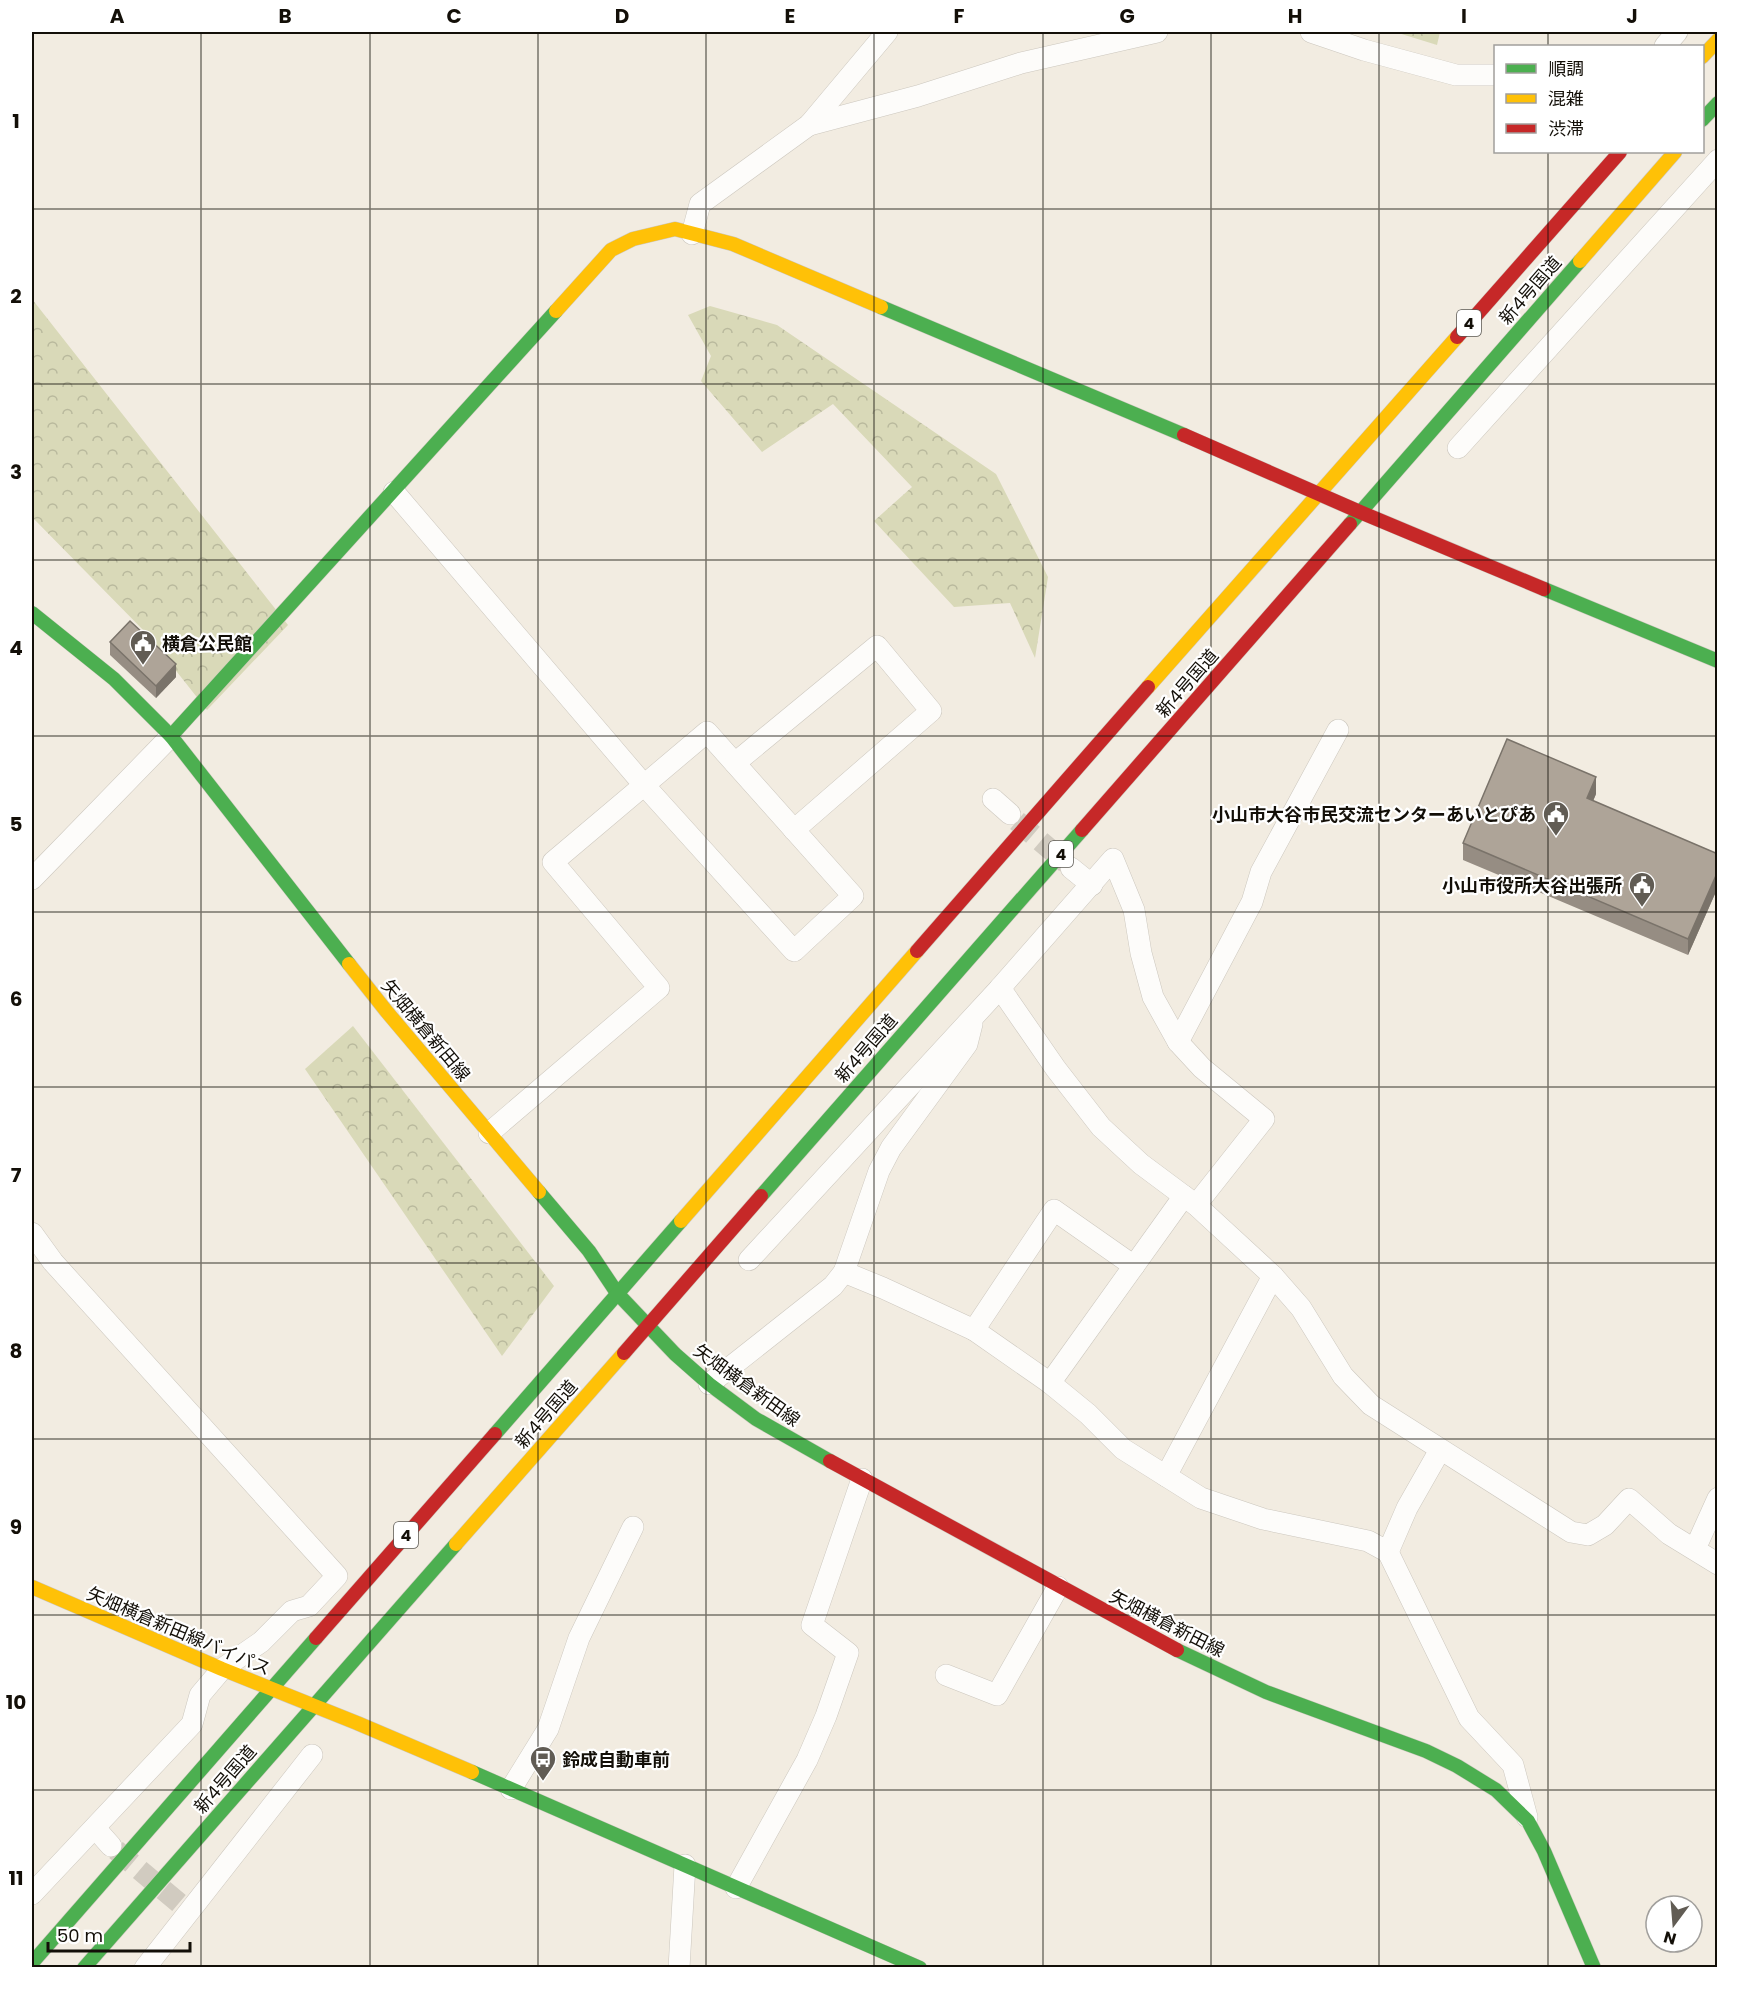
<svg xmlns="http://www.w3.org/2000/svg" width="1749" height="1999" font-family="Poppins,'Noto Sans JP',sans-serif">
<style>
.forest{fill:url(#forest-crowns)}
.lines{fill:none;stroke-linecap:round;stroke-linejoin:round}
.street-tunnel{stroke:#d1cbc0;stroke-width:21;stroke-dasharray:21 10;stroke-linecap:butt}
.street-casing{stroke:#ccc7be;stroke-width:22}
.fast-casing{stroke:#ccc7be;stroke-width:15}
.slow-casing{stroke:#ccc7be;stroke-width:15}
.jam-casing{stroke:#ccc7be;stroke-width:15}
.street{stroke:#fdfcfa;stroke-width:21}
.fast{stroke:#4caf50;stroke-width:14}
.slow{stroke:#ffc107;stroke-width:14}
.jam{stroke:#c62828;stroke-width:14}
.wall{fill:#968d83}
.shaded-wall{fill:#7a736a}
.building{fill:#aea498;stroke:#7a736a;stroke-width:1.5}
.grid{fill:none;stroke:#130f08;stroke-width:1.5;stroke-opacity:0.55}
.labels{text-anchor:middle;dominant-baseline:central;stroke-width:4.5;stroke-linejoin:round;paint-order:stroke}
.shield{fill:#fff;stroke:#5a5752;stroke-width:1.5}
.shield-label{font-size:16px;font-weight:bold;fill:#130f08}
.street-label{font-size:18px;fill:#130f08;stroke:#fff}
.poi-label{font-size:18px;font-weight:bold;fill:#130f08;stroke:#fff;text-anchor:start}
.neatline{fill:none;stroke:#130f08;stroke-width:2}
.grid-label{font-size:20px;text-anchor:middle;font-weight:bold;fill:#130f08}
</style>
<defs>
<pattern id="forest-crowns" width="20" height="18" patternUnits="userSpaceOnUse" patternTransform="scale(1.5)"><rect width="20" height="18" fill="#d9d9b8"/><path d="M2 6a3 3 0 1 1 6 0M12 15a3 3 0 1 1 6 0" fill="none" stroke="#b9b99d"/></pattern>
</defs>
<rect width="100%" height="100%" fill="#f2ece1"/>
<!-- forest -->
<g class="forest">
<path d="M1395 32H1440L1437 45Z"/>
<path d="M32 299 288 625 207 710 147 634 32 517Z"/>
<path d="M710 306 777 325 996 474 1048 577 1035 658 1010 603 954 607 874 521 912 487 833 404 762 452 701 381 711 356 688 315Z"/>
<path d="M353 1026 554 1286 502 1356 305 1069Z"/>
</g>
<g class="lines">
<!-- street-tunnel -->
<g class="street-tunnel">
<path d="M1017 821 1066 863"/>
<path d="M116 1850 179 1903"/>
</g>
<!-- street casing -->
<g class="street-casing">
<g id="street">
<path d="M1311 32 1364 50 1456 75H1496"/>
<path d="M1665 46 1677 32"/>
<path d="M809 125 918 96 1021 63 1157 32"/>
<path d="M692 234 700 204 809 125 887 32"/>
<path d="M1458 448 1718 160"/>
<path d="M394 492 644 785 794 951 853 896 707 732 553 862 659 988 489 1133"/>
<path d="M735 763 877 646 931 711 794 830"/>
<path d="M993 799 1010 814"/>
<path d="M1071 868 1092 885"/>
<path d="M32 879 171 736"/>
<path d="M1000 988 1056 1069 1101 1127 1141 1164 1196 1205 1273 1276 1301 1308 1343 1376 1371 1405 1571 1532 1588 1535 1605 1525 1629 1499 1669 1534 1718 1564"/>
<path d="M1178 1042 1252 902 1261 872 1338 730"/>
<path d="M32 1233 53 1262 337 1576 309 1606 292 1611 261 1642 222 1669 200 1695 192 1724 32 1894"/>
<path d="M749 1260 1000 988 1113 859 1134 910 1141 953 1153 997 1178 1042 1202 1068 1264 1119 1196 1205"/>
<path d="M844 1272 883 1288 974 1330 1050 1383 1088 1414 1123 1449 1201 1498 1263 1519 1368 1541 1388 1552 1407 1508 1440 1450"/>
<path d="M974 1330 1054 1210 1134 1266"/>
<path d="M1050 1383 1184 1196"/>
<path d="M709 1384 833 1286 844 1272 879 1171 891 1148 967 1044 972 1024"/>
<path d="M1166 1476 1273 1276"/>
<path d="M1695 1549 1718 1498"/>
<path d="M1388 1552 1469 1718 1513 1765 1527 1817"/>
<path d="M946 1675 997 1695 1058 1587"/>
<path d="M511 1789 548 1729 579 1638 633 1527"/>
<path d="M95 1828 111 1846"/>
<path d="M736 1888 807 1760 826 1716 848 1653 812 1625 862 1479"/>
<path d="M145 1968 312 1755"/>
<path d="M679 1968 685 1865"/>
</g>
</g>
<!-- fast casing -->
<g class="fast-casing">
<g id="fast">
<path d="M1702 120 1718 103"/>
<path d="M881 307 1184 435"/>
<path d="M1350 524 1580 261"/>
<path d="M1544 589 1718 661"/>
<path d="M32 613 114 679 171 736 349 964"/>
<path d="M171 736 556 311"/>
<path d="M539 1192 589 1251 617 1293 675 1354 709 1384 756 1419 830 1461"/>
<path d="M761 1196 1082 830"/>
<path d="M495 1434 681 1221"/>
<path d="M1177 1650 1266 1692 1426 1751 1457 1766 1496 1790 1528 1821 1544 1851 1594 1968"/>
<path d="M472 1772 920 1968"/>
<path d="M32 1963 316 1638"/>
<path d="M84 1968 456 1544"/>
</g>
</g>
<!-- slow casing -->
<g class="slow-casing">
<g id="slow">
<path d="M1702 57 1718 40"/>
<path d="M1580 261 1675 152"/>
<path d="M556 311 611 250 633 239 675 229 733 244 881 307"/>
<path d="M1148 687 1457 337"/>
<path d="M349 964 387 1012 539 1192"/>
<path d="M681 1221 917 951"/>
<path d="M456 1544 624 1353"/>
<path d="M32 1587 222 1669 357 1723 472 1772"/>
</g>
</g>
<!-- jam casing -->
<g class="jam-casing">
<g id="jam">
<path d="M1457 337 1620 152"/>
<path d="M1184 435 1360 512 1544 589"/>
<path d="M1082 830 1350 524"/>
<path d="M917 951 1148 687"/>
<path d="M624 1353 761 1196"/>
<path d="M830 1461 1177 1650"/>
<path d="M316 1638 495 1434"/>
</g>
</g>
<!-- street -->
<use href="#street" class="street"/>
<!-- fast -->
<use href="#fast" class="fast"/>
<!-- slow -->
<use href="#slow" class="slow"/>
<!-- jam -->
<use href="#jam" class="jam"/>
</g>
<!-- wall -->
<g class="wall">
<path d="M110 642 176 677 156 698 110 655Z"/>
<path d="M1596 794 1593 801 1718 854V887L1688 955 1463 860V843Z"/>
</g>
<!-- shaded-wall -->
<g class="shaded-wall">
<path d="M176 664V677L156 698V686Z"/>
<path d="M1596 777V794L1587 815V798Z"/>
<path d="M1718 871V887L1688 955V939Z"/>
</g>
<!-- building -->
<g class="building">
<path d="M130 621 176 664 156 686 110 642Z"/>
<path d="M1507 739 1596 777 1587 798 1718 854V871L1688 939 1463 843Z"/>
</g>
<!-- grid -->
<path class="grid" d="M201 32V1968M370 32V1968M538 32V1968M706 32V1968M874 32V1968M1043 32V1968M1211 32V1968M1379 32V1968M1548 32V46M1548 152V1968M32 209H1718M32 384H1718M32 560H1718M32 736H1718M32 912H1718M32 1087H1718M32 1263H1718M32 1439H1718M32 1615H1718M32 1790H1718"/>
<!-- icons -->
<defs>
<g id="civic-pin" transform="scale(1.35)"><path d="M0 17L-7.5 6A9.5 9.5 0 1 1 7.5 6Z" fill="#615c54" stroke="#fff"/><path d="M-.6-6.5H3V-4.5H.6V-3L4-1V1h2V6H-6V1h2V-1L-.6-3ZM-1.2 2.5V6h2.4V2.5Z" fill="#fff"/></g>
<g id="bus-pin" transform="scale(1.35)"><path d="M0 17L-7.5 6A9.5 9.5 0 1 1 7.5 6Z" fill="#615c54" stroke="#fff"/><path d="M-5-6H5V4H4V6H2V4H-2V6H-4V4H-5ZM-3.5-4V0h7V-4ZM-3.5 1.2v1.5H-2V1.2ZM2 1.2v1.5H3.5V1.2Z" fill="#fff"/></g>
</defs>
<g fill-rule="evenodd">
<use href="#civic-pin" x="143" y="643"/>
<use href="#civic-pin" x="1556" y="814"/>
<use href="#civic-pin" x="1642" y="885"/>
<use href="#bus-pin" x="543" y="1759"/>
</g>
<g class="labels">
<!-- shield labels -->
<g class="shield">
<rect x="1457" y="310" width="24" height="26" rx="4.5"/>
<rect x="1049" y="841" width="24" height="26" rx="4.5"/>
<rect x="394" y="1522" width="24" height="26" rx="4.5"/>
</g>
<g class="shield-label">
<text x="1469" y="323">4</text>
<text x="1061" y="854">4</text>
<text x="406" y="1535">4</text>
</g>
<!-- street labels -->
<g class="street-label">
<text transform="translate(1530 290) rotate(-49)">新4号国道</text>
<text transform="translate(1187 683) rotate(-49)">新4号国道</text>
<text transform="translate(426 1030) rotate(50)">矢畑横倉新田線</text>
<text transform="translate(866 1048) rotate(-49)">新4号国道</text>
<text transform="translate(747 1385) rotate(36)">矢畑横倉新田線</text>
<text transform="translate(546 1414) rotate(-49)">新4号国道</text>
<text transform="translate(1167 1623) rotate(27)">矢畑横倉新田線</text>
<text transform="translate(179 1631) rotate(23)">矢畑横倉新田線バイパス</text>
<text transform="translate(225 1779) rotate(-49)">新4号国道</text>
</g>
<!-- poi labels -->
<g class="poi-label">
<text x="162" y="643">横倉公民館</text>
<text x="1536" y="814" text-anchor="end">小山市大谷市民交流センターあいとぴあ</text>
<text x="1622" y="885" text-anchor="end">小山市役所大谷出張所</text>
<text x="562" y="1759">鈴成自動車前</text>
</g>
</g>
<!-- border -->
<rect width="1749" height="1999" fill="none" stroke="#ffffff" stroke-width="66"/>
<!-- legend -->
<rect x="1494" y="45" width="210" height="108" fill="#ffffff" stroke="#a19f9c" stroke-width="1.5"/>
<rect x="1506" y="64" width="30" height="9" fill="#4caf50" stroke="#a19f9c" stroke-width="1.5"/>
<text x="1548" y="75" font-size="18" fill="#130f08">順調</text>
<rect x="1506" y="94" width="30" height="9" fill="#ffc107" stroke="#a19f9c" stroke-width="1.5"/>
<text x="1548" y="105" font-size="18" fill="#130f08">混雑</text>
<rect x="1506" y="124" width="30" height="9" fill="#c62828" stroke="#a19f9c" stroke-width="1.5"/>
<text x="1548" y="135" font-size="18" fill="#130f08">渋滞</text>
<!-- north arrow -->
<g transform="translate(1674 1924) rotate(196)"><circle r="28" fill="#ffffff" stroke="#a19f9c" stroke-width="1.5"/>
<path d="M0-4.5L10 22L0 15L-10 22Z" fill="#615c54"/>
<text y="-9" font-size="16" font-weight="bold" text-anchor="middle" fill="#130f08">N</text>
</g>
<!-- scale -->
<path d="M48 1942v9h142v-9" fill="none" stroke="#130f08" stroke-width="3"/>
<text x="57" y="1942" font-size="18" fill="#130f08" stroke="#ffffff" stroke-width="4.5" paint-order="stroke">50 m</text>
<rect x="33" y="33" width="1683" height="1933" class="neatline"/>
<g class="grid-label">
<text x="117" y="23">A</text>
<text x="285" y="23">B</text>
<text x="454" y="23">C</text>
<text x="622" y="23">D</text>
<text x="790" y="23">E</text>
<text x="959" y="23">F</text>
<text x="1127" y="23">G</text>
<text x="1295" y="23">H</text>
<text x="1464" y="23">I</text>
<text x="1632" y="23">J</text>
<text x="16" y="128">1</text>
<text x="16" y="303">2</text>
<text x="16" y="479">3</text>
<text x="16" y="655">4</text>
<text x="16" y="831">5</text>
<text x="16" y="1006">6</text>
<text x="16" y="1182">7</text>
<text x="16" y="1358">8</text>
<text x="16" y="1534">9</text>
<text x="16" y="1709">10</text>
<text x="16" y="1885">11</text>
</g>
</svg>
